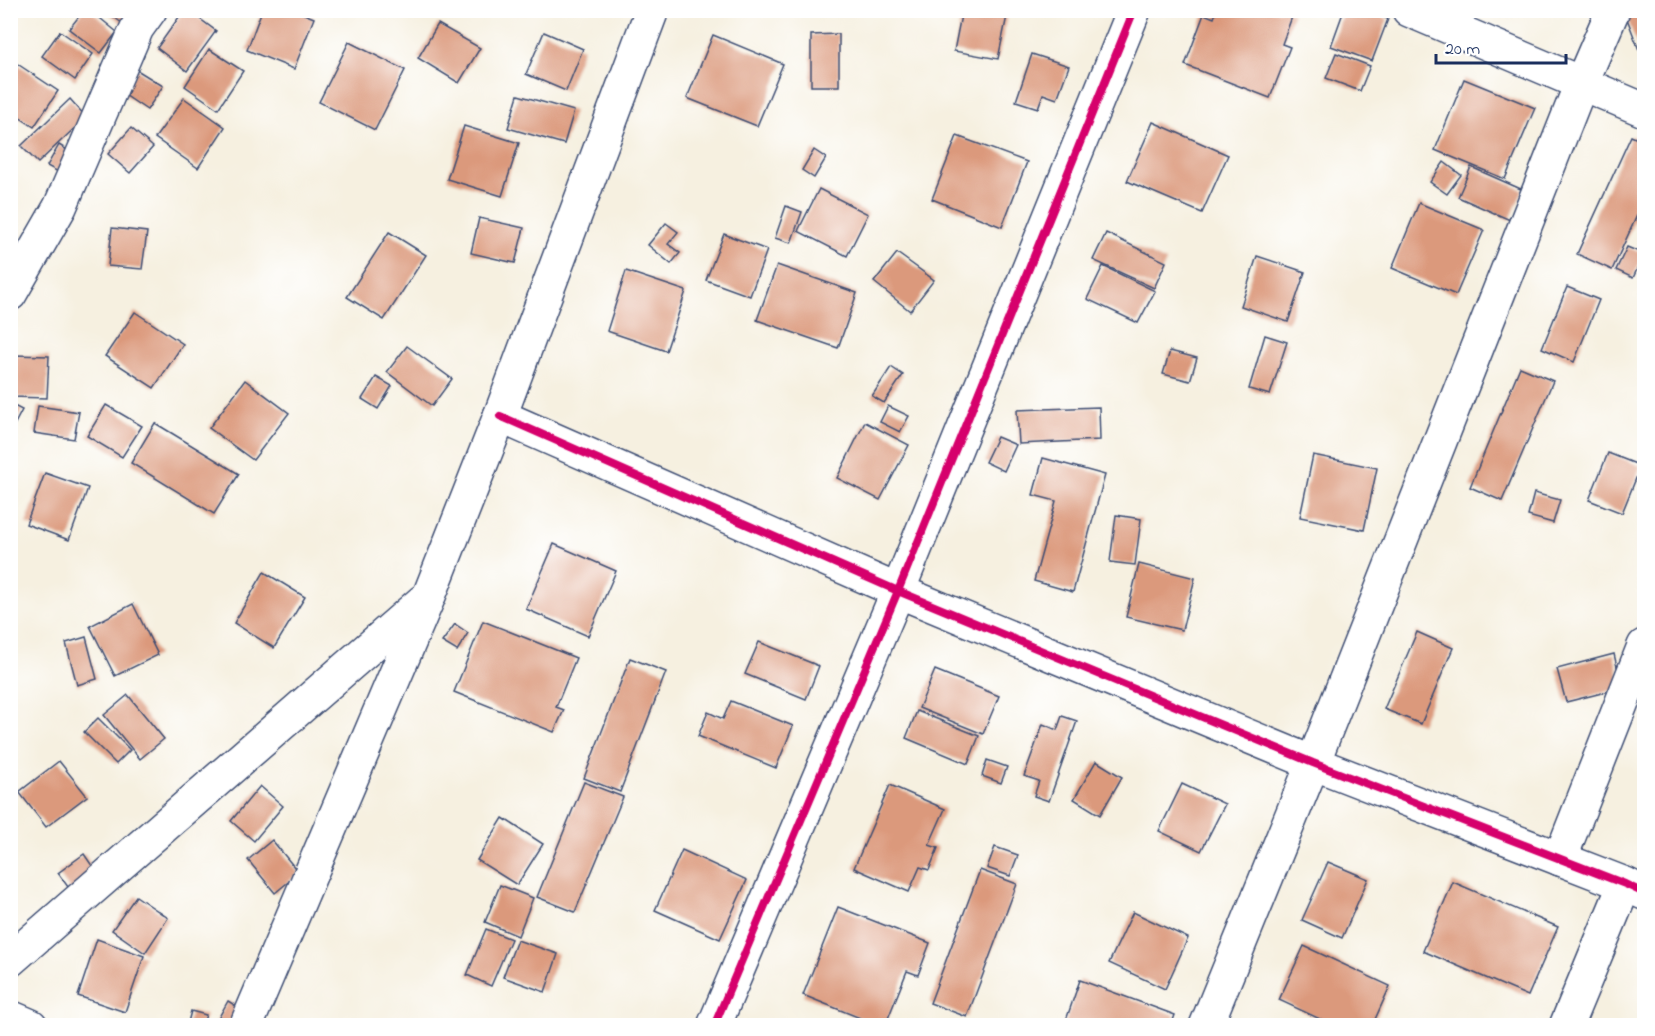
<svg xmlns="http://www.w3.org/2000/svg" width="1655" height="1036" font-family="'Indie Flower',sans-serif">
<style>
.building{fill:#db997b}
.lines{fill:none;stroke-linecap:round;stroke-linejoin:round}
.street-casing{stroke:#3c4c72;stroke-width:36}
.street{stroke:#fff;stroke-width:33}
.cycleway-casing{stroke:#fff;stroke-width:11}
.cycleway{stroke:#d6006c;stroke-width:8}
</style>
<rect width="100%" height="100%" fill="#fff"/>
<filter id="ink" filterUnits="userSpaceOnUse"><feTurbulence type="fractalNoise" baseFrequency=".0167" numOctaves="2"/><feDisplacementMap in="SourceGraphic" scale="12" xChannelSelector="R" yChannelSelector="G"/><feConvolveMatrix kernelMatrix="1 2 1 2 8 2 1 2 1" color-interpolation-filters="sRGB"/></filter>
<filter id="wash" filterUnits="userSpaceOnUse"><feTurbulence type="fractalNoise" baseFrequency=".008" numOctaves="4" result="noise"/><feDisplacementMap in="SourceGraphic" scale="24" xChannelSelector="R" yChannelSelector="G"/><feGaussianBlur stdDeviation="1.35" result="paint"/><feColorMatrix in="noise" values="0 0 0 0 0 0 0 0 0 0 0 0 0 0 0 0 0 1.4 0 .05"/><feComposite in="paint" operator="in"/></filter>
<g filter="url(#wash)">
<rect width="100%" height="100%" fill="#f6f0e0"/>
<g id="blocks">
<!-- building -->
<g class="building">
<path d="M84 10H90L117 32 101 53 69 29Z"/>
<path d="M104 10H131L122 23Z"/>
<path d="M184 10H188L216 31 187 71 157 48Z"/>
<path d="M262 10H294L314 18 294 69 247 50Z"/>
<path d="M962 10 1007 16 998 59 954 51Z"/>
<path d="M1217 10H1285L1293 14 1282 44 1290 47 1270 98 1185 65 1204 14 1214 18Z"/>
<path d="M1344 10H1365L1388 19 1372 61 1331 46Z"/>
<path d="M1641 10H1644V48L1639 50 1626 16Z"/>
<path d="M438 24 480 48 459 83 418 58Z"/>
<path d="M60 31 93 54 75 80 42 56Z"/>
<path d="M544 32 583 49 566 91 526 74Z"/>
<path d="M839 34V86H811V35Z"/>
<path d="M713 35 783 64 757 126 687 98Z"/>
<path d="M349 42 405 70 375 130 319 102Z"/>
<path d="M209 49 243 71 218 109 185 86Z"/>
<path d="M1336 53 1370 66 1360 91 1326 78Z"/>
<path d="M1032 54 1069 66 1057 99 1043 94 1038 108 1016 101Z"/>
<path d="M16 63 58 91 34 127 10 111V71Z"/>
<path d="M137 70 163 86 147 110 122 93Z"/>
<path d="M1464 79 1535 108 1505 179 1435 150Z"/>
<path d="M518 95 574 111 564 144 508 128Z"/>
<path d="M184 98 225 127 198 168 155 138Z"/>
<path d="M70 99 86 117 38 163 21 146Z"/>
<path d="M1153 122 1228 155 1202 213 1127 181Z"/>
<path d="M464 126 519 143 502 196 447 179Z"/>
<path d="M131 128 153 147 130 173 108 154Z"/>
<path d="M957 136 1027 162 1002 227 932 199Z"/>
<path d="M1631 136 1644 142V200L1612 270 1577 254Z"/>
<path d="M59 145 77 156 66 176 47 166Z"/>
<path d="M814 150 826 158 814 178 802 170Z"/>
<path d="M1444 162 1461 175 1447 194 1430 182Z"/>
<path d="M1471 167 1523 190 1510 220 1458 197Z"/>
<path d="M819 189 868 214 847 256 798 231Z"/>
<path d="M1419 203 1484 230 1456 295 1392 268Z"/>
<path d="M786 206 802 212 791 243 775 238Z"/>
<path d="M479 218 524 228 515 263 471 253Z"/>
<path d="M666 223 678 232 668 244 680 253 671 264 648 245Z"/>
<path d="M112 228 147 232 142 269 108 266Z"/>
<path d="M389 232 426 255 384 320 347 297Z"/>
<path d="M1106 233 1166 262 1154 288 1093 260Z"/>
<path d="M724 234 767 250 750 296 706 280Z"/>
<path d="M1627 247 1644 254 1633 278 1616 270Z"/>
<path d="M897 253 934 280 910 311 874 282Z"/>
<path d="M1257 256 1305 272 1288 322 1241 306Z"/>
<path d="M777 265 857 293 838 348 757 320Z"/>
<path d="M1103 266 1155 291 1138 323 1087 299Z"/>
<path d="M626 271 686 291 666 351 607 331Z"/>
<path d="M1567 287 1599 300 1574 362 1542 348Z"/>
<path d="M135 312 183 344 154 388 105 356Z"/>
<path d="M1265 335 1287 342 1270 395 1249 389Z"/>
<path d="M407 346 452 379 432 406 387 372Z"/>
<path d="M1170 351 1197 358 1190 381 1163 374Z"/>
<path d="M12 355 49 356 47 398 11 397Z"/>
<path d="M891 367 903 375 884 403 872 396Z"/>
<path d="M1520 367 1553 381 1502 501 1470 487Z"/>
<path d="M376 377 392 386 378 409 362 399Z"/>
<path d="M245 380 289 413 253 460 209 428Z"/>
<path d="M10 404 22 410 10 433Z"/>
<path d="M106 405 142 426 122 457 87 436Z"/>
<path d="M38 406 79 412 74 439 34 433Z"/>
<path d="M888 406 909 416 900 432 880 422Z"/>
<path d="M1099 407 1100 440 1019 444 1017 410Z"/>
<path d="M865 422 909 445 880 500 837 478Z"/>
<path d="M155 423 239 474 214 514 131 463Z"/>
<path d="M997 437 1016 445 1004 471 985 462Z"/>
<path d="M1608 453 1641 466 1622 513 1589 500Z"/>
<path d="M1313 455 1377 468 1364 530 1300 517Z"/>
<path d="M1043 458 1105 475 1073 592 1034 581 1056 501 1033 495Z"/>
<path d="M45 473 88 488 69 540 26 524Z"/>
<path d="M1534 493 1560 500 1553 523 1528 516Z"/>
<path d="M1116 515 1141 519 1135 565 1110 562Z"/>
<path d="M554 544 616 571 588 636 526 609Z"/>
<path d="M1139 564 1195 578 1182 630 1126 617Z"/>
<path d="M264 572 305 597 274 648 234 623Z"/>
<path d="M133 604 158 655 115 676 90 626Z"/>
<path d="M483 621 576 658 556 707 564 710 554 732 454 692Z"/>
<path d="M455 624 468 633 457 651 442 642Z"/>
<path d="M1417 632 1453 648 1421 724 1384 709Z"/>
<path d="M86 637 97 679 77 685 66 643Z"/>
<path d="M759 642 819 666 806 699 745 674Z"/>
<path d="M1614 654 1622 688 1566 702 1557 669Z"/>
<path d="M630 658 666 672 620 792 584 778Z"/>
<path d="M935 670 999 696 983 734 919 708Z"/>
<path d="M128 695 164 739 140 759 104 715Z"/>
<path d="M731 701 793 726 776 768 698 736 708 712 723 719Z"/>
<path d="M917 711 979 736 968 764 906 738Z"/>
<path d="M1062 716 1077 721 1049 801 1034 796 1039 781 1024 776 1043 724 1057 730Z"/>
<path d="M98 718 130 750 116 764 84 732Z"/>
<path d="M987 760 1007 767 1001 783 982 776Z"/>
<path d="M59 761 87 796 46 827 19 792Z"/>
<path d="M1096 761 1122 777 1100 815 1074 799Z"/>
<path d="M584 782 623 797 575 912 537 897Z"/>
<path d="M1182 784 1225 804 1201 851 1159 831Z"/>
<path d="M890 785 945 809 929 845 938 848 929 870 920 867 909 892 854 868Z"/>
<path d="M260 786 283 806 254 841 231 821Z"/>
<path d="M503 818 543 844 517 885 477 860Z"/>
<path d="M272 840 299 873 275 893 248 860Z"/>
<path d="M995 847 1018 855 1010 876 987 868Z"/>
<path d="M682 850 747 880 720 939 655 910Z"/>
<path d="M84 854 99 876 73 894 58 873Z"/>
<path d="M1328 862 1368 879 1342 938 1302 920Z"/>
<path d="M980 870 1017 884 967 1017 930 1003Z"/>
<path d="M1453 882 1558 927 1528 996 1423 951Z"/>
<path d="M500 885 533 898 518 936 485 922Z"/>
<path d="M136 896 168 918 145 953 112 930Z"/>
<path d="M838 907 930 943 918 975 907 971 885 1026H880L803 995Z"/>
<path d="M1133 912 1188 938 1165 989 1109 963Z"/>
<path d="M486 929 511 939 491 986 467 975Z"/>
<path d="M97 939 144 956 125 1012 78 996Z"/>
<path d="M517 940 558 954 545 992 503 977Z"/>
<path d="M1304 946 1390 986 1372 1026H1335L1279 1000Z"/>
<path d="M1080 980 1175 1015 1171 1026H1064Z"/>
<path d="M228 1001 241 1009 232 1026H214Z"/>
<path d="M191 1011 206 1015 202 1026H187Z"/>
</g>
</g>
</g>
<g filter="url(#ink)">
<use href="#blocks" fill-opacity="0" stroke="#3c4c72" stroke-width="1.5"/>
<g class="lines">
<!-- street casing -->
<g class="street-casing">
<g id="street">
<path d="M1409 10 1644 110"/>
<path d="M10 294 60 207 137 28 150 10"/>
<path d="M500 416 898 591 1313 763 1625 884 1644 893"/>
<path d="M1560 859 1644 646"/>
<path d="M10 960 423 601"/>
<path d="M10 1017 31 1026"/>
<path d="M246 1026 429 596 500 416 652 10"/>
<path d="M714 1026 898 591 1134 10"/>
<path d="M1206 1026 1313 763 1581 84 1613 10"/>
<path d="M1566 1026 1625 884"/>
</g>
</g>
<!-- street -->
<use href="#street" class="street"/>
<!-- cycleway casing -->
<g class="cycleway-casing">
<g id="cycleway">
<path d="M500 416 898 591 1313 763 1625 884 1644 893"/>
<path d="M714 1026 898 591 1134 10"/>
</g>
</g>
<!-- cycleway -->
<use href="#cycleway" class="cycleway"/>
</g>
</g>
<!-- margin -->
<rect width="1655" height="1036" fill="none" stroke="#fff" stroke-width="36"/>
<!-- scale -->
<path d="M1436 54v9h130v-9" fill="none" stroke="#1b2f5e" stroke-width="3"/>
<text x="1445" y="54" font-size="18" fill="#1b2f5e" stroke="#ffffff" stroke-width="4.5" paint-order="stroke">20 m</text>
</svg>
